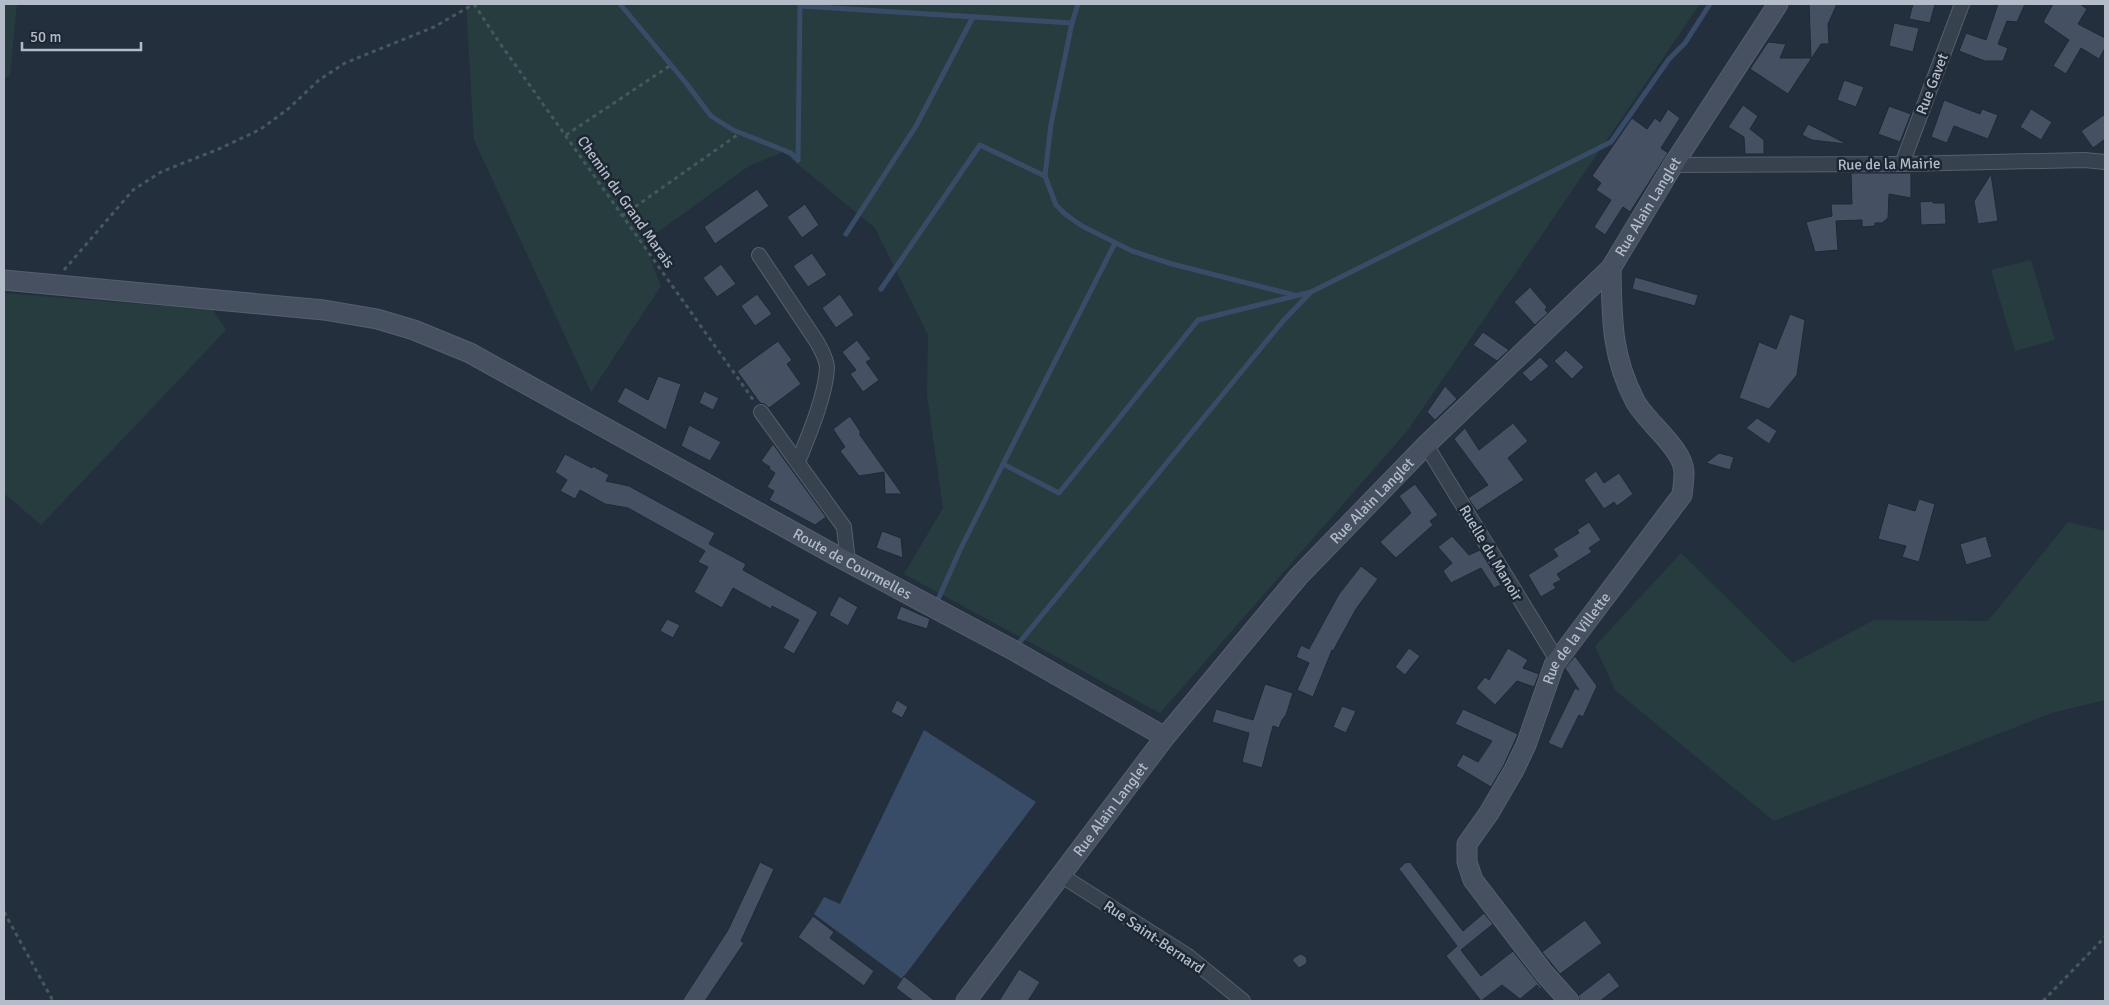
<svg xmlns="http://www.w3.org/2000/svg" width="2109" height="1005" font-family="Signika,sans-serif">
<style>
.green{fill:#263c3f}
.water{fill:#394c67}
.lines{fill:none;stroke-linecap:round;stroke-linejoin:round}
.stream{stroke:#394c67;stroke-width:5}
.building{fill:#455162;stroke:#1f2835}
.street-casing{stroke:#565f6c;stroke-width:16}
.secondary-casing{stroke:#565f6c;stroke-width:21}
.path{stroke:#44595c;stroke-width:3;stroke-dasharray:4 4;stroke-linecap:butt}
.street{stroke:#38414e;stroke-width:14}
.secondary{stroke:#465061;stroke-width:19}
.labels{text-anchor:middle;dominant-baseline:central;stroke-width:5;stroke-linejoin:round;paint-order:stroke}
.street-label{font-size:15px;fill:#b4bcc9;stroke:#1d2633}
</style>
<rect width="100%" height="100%" fill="#242f3e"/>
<!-- green -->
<g class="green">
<path d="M4 4H17L10 75 4 79Z"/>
<path d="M466 4H1700L1408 430 1160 713 904 574 943 508 927 395 928 335 875 228 783 152 749 166 644 242 661 286 591 392 474 140Z"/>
<path d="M2031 260 2055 340 2015 351 1991 270Z"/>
<path d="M4 293 213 310 226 330 41 525 4 493Z"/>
<path d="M2068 522 2105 531V700L2052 713 1774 821 1615 690 1595 646 1681 553 1793 663 1874 620 1988 621Z"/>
</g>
<!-- water -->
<path class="water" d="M924 730 1036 802 902 979 814 914 824 897 840 904Z"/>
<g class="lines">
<!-- stream -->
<g class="stream">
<path d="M620 4 686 83 711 116 733 130 791 153 798 160"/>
<path d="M1078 4 1072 23 1051 124 1045 176 1056 205 1065 214 1082 226 1132 251 1172 264 1294 295"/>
<path d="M800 6 1072 23"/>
<path d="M798 160 800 4"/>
<path d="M846 234 916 126 973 17"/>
<path d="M881 289 980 145 1045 176"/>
<path d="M1003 464 1115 243"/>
<path d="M936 604 960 550 1003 464 1059 493 1198 320 1311 292 1611 142 1669 59 1685 43 1710 4"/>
<path d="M1015 648 1283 321 1310 293"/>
</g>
</g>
<!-- building -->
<g class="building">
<path d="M1809 4H1837L1828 24 1829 44H1821L1788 94 1750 69 1768 42 1786 44 1780 58H1811Z"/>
<path d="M1913 4H1935L1930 23 1909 19Z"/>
<path d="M1998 4H2025L2017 22 2007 21 1998 44 2008 48 2003 61H1985L1959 51 1966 33 1986 40Z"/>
<path d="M2053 4H2080L2087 9 2078 24 2105 38V48L2099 59 2081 48 2066 74 2053 66 2069 40 2043 22Z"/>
<path d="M1894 23 1919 28 1913 52 1889 46Z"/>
<path d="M1844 80 1864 87 1856 107 1837 100Z"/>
<path d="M1944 100 1980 114 1982 109 1998 115 1988 139 1954 126 1947 143 1931 137Z"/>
<path d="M1743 105 1758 116 1750 129 1764 140V154H1745L1744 137 1728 127Z"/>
<path d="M1889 106 1911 114 1900 142 1878 134Z"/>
<path d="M1668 109 1680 118 1661 148 1668 153 1630 212 1623 207 1605 235 1594 227 1611 200 1596 190 1601 183 1592 176 1632 118 1647 129 1655 118 1660 122Z"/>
<path d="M2031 109 2052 122 2041 140 2020 127Z"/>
<path d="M2105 114V139L2093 148 2081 131Z"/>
<path d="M1808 124 1845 143V144L1812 140 1802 135Z"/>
<path d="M1851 173H1911V198L1889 194 1888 218 1882 223H1875V226L1862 227V220L1836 221 1838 250 1815 252 1806 222 1832 216 1831 204H1852Z"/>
<path d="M1991 174 1998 221 1978 224 1974 201Z"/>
<path d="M757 189 769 206 715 244 704 227Z"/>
<path d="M1933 201V203H1945L1946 224 1921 225 1920 202Z"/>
<path d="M805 204 819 225 802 238 787 217Z"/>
<path d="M812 253 827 275 808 287 793 266Z"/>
<path d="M721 264 736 284 717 297 703 278Z"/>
<path d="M1635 277 1698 295 1695 306 1632 289Z"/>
<path d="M1530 287 1547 307 1545 310 1548 313 1535 325 1514 302Z"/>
<path d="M757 294 772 314 755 326 741 306Z"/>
<path d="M840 294 854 315 836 328 822 308Z"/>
<path d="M1790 314 1805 320 1797 375 1769 409 1739 398 1759 342 1776 349Z"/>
<path d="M1483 332 1509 350 1497 361 1473 345Z"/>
<path d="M857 340 871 359 866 362 879 380 863 392 850 374 856 370 842 352Z"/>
<path d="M778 341 792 360 787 364 801 384 769 408 765 404 760 403 737 371Z"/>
<path d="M1566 350 1584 367 1572 379 1554 361Z"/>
<path d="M1540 357 1549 366 1531 382 1522 373Z"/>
<path d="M658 376 681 384 666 430 617 402 625 387 648 400Z"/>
<path d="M1445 386 1457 399 1435 420 1427 412Z"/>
<path d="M704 391 719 398 713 410 699 403Z"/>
<path d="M850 416 860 431V435L902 494H885L884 472 859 476 840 451 845 447 833 429Z"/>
<path d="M1757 418 1777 431 1769 444 1746 428Z"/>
<path d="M1513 423 1528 441 1508 458 1524 480 1477 511 1468 498 1488 485 1454 439 1465 428 1479 450Z"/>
<path d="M689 425 721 442 710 461 681 446Z"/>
<path d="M773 444 826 517 815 525 769 500 774 491 767 487 775 473 769 469 770 467 761 461Z"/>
<path d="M1719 453 1734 457 1730 470 1706 463Z"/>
<path d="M565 454 592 468 593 466 609 475 606 481 629 486 715 533 709 544 746 564 743 570 818 612 794 654 783 648 799 620 772 606 771 609 733 588 722 608 694 592 708 567 698 562 705 551 628 508 605 504 580 490 575 499 560 491 567 480 555 472Z"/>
<path d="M1596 471 1604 483 1619 473 1633 494 1617 506 1614 502 1604 509 1584 480Z"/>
<path d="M1415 484 1438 515 1430 521 1433 525 1396 558 1380 542 1411 513 1399 496Z"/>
<path d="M1919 499 1935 504 1919 562 1902 557 1906 546 1878 539 1888 503 1915 511Z"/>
<path d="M1589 522 1601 540 1589 548 1592 552 1557 574 1561 580 1553 584 1556 588 1541 597 1528 575 1558 556 1553 549 1579 533 1577 530Z"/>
<path d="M882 531 901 538 903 558 876 548Z"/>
<path d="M1452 536 1469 555 1480 550 1501 585 1494 588 1481 568 1451 583 1443 571 1452 563 1438 547Z"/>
<path d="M1986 536 1992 557 1966 565 1960 544Z"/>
<path d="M1361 566 1378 579 1356 609 1333 651 1332 650 1313 697 1297 690 1309 663 1296 657 1301 645 1309 649 1339 594Z"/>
<path d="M839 596 858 607 848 626 829 615Z"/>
<path d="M901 606 930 619 927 629 896 619Z"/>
<path d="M667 619 680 625 673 638 660 631Z"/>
<path d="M1409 648 1420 656 1405 675 1395 667Z"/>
<path d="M1508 648 1528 660 1523 668 1539 674 1534 687 1517 681 1495 705 1476 688 1485 677 1489 680Z"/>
<path d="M1575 656 1597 686 1583 717 1579 715 1562 749 1548 743 1575 688 1579 690 1565 668Z"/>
<path d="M1265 684 1293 693 1286 715 1282 720 1279 728 1273 726 1262 768 1242 762 1249 733 1212 722 1216 709 1253 720Z"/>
<path d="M897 700 908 707 902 718 891 712Z"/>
<path d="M1342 706 1356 711 1346 733 1333 727Z"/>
<path d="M1463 709 1518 734 1504 765 1491 787 1456 766 1463 754 1478 762 1492 741 1455 724Z"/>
<path d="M760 862 774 869 741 941 744 943 705 1001H682L728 930Z"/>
<path d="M1410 862 1463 931 1484 913 1493 924 1461 950 1481 976 1513 951 1542 988 1540 989 1537 985 1520 999 1502 985 1481 1001 1446 956 1457 946 1399 869 1405 863Z"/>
<path d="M813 916 834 932 830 938 874 971 864 986 798 937Z"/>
<path d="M1585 920 1602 943 1560 974 1542 952Z"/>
<path d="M1301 954 1306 957 1307 961 1306 964 1299 968 1292 960 1298 955Z"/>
<path d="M1019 969 1040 982 1028 1001H999Z"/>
<path d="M1609 972 1620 986 1600 1001H1580L1578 996Z"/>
<path d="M904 976 935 1001H913L896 988Z"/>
</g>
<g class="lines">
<!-- street casing -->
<g class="street-casing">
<g id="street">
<path d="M1902 164 1962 4"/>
<path d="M1673 165 1902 164 2084 160 2105 162"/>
<path d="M759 255 817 342C821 350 827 359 827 368 826 395 808 437 798 462"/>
<path d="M761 412 844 527 848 562"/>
<path d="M1426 445 1557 660"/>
<path d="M1062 876 1188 956 1243 1001"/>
</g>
</g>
<!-- secondary casing -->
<g class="secondary-casing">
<g id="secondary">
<path id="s1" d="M4 280 324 310 377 319 414 330 470 353 835 555 1013 650 1165 737"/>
<path id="s2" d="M966 1001 1165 737 1298 577 1426 445 1611 268 1673 165 1778 4"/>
<path id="s3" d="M1569 1001 1544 973 1473 880 1467 862V844L1489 813 1514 770 1526 745 1554 665 1682 495C1683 488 1684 480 1684 472 1683 448 1646 422 1635 401 1611 355 1612 318 1611 268"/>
</g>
</g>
<!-- path -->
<g class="path">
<path d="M474 4 499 42 754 401"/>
<path d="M566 135 671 65"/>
<path d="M622 216 740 133"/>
<path d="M64 270 133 190 161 172 221 148 261 129 288 109 319 80 345 63 434 27 474 4"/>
<path d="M4 912 53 1001"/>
<path d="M2043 1001 2105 937"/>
</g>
<!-- street -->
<use href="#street" class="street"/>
<!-- secondary -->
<use href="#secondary" class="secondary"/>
</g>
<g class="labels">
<!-- street labels -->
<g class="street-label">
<text transform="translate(1932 84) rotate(-69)">Rue Gavet</text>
<text transform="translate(1889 164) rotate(-1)">Rue de la Mairie</text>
<text transform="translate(626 202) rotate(55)">Chemin du Grand Marais</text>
<text stroke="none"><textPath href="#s2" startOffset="1050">Rue Alain Langlet</textPath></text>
<text stroke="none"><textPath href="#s2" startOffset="645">Rue Alain Langlet</textPath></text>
<text transform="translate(1491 553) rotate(59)">Ruelle du Manoir</text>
<text stroke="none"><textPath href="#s1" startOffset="911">Route de Courmelles</textPath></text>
<text stroke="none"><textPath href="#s3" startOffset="426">Rue de la Villette</textPath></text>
<text stroke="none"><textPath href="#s2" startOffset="240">Rue Alain Langlet</textPath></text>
<text transform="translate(1154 937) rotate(34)">Rue Saint-Bernard</text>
</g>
</g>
<!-- border -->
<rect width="2109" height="1005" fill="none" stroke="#b4bcc9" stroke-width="10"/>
<!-- scale -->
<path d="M22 42v8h119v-8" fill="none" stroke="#b4bcc9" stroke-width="2.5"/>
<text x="30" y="42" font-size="15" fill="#b4bcc9" stroke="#1d2633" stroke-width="4" paint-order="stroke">50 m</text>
</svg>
